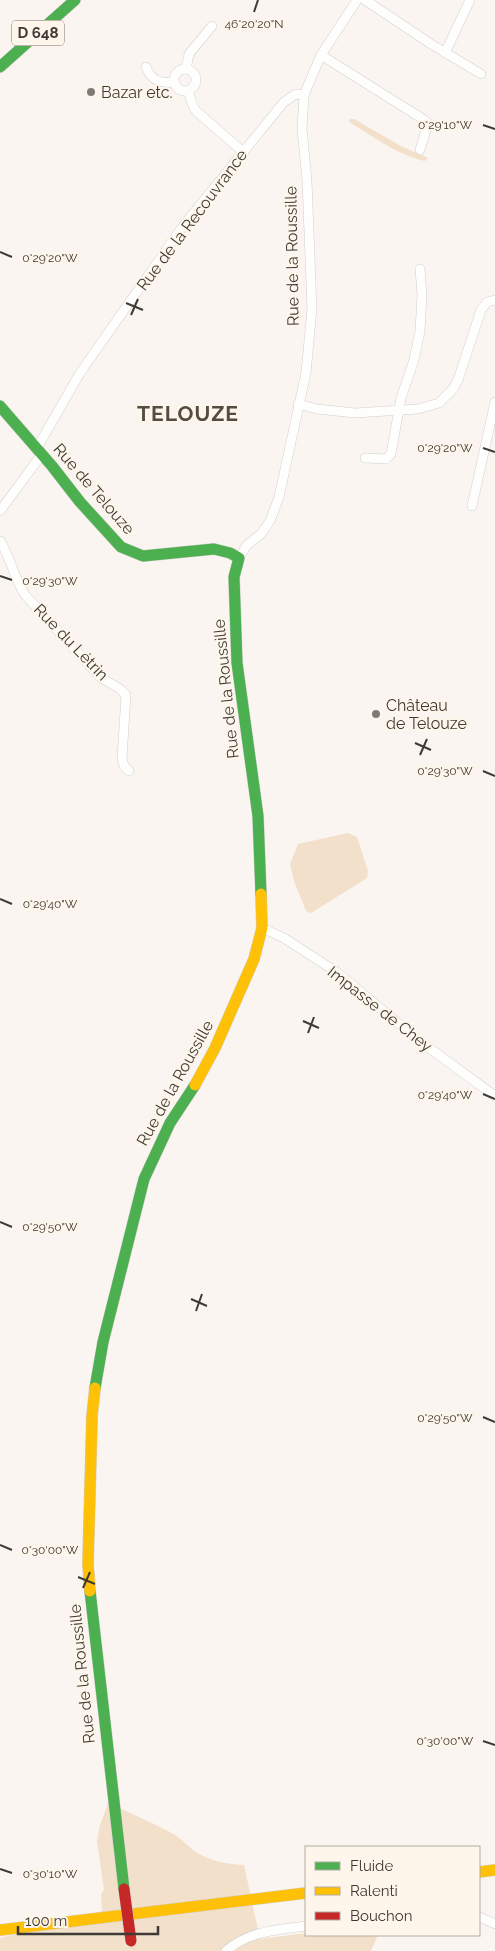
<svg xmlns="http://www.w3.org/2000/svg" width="495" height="1951" font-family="Raleway,sans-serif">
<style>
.green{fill:#f2e0ca}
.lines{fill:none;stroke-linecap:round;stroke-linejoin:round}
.street-casing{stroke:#d4d0cc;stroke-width:10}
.fast-casing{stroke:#d4d0cc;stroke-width:12}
.slow-casing{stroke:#d4d0cc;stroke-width:12}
.street{stroke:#fefefd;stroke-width:9}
.fast{stroke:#4caf50;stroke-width:11}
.slow{stroke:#ffc107;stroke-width:11}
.jam-bridge-casing{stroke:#d4d0cc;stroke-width:12;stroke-linecap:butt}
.jam-bridge{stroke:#c62828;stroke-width:11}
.ticks{fill:none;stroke:#3e3a36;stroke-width:2}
.poi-dot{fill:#807b77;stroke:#fff6eb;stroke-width:2}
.labels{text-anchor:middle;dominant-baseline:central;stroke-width:4;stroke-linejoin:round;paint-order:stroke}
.shield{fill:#fff6eb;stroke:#78726c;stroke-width:1}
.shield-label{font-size:15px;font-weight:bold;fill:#3e3a36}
.poi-label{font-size:16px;fill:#3e3a36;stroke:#fff6eb;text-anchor:start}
.street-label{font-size:16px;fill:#3e3a36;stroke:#fff6eb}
.district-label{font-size:21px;font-weight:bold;letter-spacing:1px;fill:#534c43;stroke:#fff6eb}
.ticks-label{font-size:12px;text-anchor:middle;fill:#3e3a36;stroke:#fff6eb;stroke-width:4;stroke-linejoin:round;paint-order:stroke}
</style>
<rect width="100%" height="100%" fill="#faf5f0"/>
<!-- green -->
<g class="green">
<path d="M350 119H354L401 146 428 158 425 161C397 155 373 136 349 122Z"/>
<path d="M348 833 357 837 368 871 367 878 311 913 306 911 294 881 290 864 298 844Z"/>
<path d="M108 1803C128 1812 149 1821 168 1831 178 1836 185 1843 193 1850 208 1861 226 1864 244 1865L260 1939 306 1933V1935H378L371 1951H0V1938L102 1911 101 1894 104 1889 97 1841 100 1825Z"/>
</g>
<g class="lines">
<!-- street casing -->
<g class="street-casing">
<g id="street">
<path d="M365 0 431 44 481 74"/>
<path d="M445 53 470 0"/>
<path d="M321 55 426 121 427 127 420 150"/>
<path d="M146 67C151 80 160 84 174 82"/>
<circle cx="185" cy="80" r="11"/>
<path d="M186 69 189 54 212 26"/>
<path d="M188 91 193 106 196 111 242 151"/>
<path d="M298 404 317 409 355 413 418 409 439 403 453 389 458 380 481 310 487 302 495 300"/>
<path d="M37 448 80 373 183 226 284 102 296 94 304 95"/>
<path d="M365 458 386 459 391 454 401 398 414 360 420 331 422 295 420 269"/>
<path d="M472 506 495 402"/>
<path d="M0 511 42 454"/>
<path d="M0 541C11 558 14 579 26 596L100 677 120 689 126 695 122 758 124 766 129 771"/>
<path d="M239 558 247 545 261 534 270 521 279 497 306 373 312 309 307 181 302 129 304 95 321 55 357 0"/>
<path d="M262 928 284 938 338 973 417 1039 495 1096"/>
<path d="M479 1917 495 1924"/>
<path d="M226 1951C248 1931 278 1930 306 1926"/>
</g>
</g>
<!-- fast casing -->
<g class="fast-casing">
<g id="fast">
<path d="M0 67 75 0"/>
<path d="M0 406 52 466 80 502 121 547 143 556 214 549 230 553 239 558 234 577 237 663 258 816 261 894"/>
<path d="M95 1388 103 1342 144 1179 170 1123 195 1085"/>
<path d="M90 1591 124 1889"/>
</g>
</g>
<!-- slow casing -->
<g class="slow-casing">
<g id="slow">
<path d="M195 1085 215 1048 254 959 262 928 261 894"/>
<path d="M90 1591 88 1564 92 1416 95 1388"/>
<path d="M479 1872 495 1870"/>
<path d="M0 1930 306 1893"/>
</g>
</g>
<!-- street -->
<use href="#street" class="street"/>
<!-- fast -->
<use href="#fast" class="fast"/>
<!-- slow -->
<use href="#slow" class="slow"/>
<!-- jam-bridge casing -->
<g class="jam-bridge-casing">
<path id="jam-bridge" d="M124 1889 131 1941"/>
</g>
<!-- jam-bridge -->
<use href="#jam-bridge" class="jam-bridge"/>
</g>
<!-- ticks -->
<path class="ticks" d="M254 12 258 0M483 125 495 129M0 252 12 257M126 303 143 310M131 315 138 299M483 448 495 452M0 576 12 580M415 743 431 750M420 755 427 739M483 771 495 776M0 899 12 904M303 1021 319 1028M308 1033 314 1017M483 1094 495 1099M0 1222 12 1227M191 1299 207 1306M196 1311 202 1294M483 1417 495 1422M0 1545 12 1550M78 1577 95 1584M83 1588 90 1572M483 1741 495 1745M0 1869 12 1873"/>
<!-- markers -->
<g class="poi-dot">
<circle cx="91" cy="92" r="5"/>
<circle cx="376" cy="714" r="5"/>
</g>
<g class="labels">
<!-- shield labels -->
<rect class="shield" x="12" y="20.5" width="52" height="25" rx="4"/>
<g class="shield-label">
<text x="38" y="33">D 648</text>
</g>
<!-- poi labels -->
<g class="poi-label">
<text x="101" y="92">Bazar etc.</text>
<text x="386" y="705">Château<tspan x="386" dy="18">de Telouze</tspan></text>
</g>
<!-- street labels -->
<g class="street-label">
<text transform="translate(192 220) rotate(-53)">Rue de la Recouvrance</text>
<text transform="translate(292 256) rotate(-91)">Rue de la Roussille</text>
<text transform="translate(94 489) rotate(49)">Rue de Telouze</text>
<text transform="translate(71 642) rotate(46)">Rue du Létrin</text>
<text transform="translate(226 689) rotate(-96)">Rue de la Roussille</text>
<text transform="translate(380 1009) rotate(38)">Impasse de Chey</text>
<text transform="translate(175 1083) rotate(-61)">Rue de la Roussille</text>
<text transform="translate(82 1674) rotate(-96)">Rue de la Roussille</text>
</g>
<!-- district labels -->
<g class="district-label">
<text x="188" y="413">TELOUZE</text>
</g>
</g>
<g class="ticks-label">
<text x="254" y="28">46°20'20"N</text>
<text x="445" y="129">0°29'10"W</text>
<text x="50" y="262">0°29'20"W</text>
<text x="445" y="452">0°29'20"W</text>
<text x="50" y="585">0°29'30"W</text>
<text x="445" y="775">0°29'30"W</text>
<text x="50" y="908">0°29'40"W</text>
<text x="445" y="1099">0°29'40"W</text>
<text x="50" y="1231">0°29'50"W</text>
<text x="445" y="1422">0°29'50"W</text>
<text x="50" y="1554">0°30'00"W</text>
<text x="445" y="1745">0°30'00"W</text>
<text x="50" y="1878">0°30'10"W</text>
</g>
<!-- legend -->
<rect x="305" y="1846" width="175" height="90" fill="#fff6eb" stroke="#b2aba3"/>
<rect x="315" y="1862" width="25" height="8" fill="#4caf50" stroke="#b2aba3"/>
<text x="350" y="1871" font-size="15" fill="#3e3a36">Fluide</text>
<rect x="315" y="1887" width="25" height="8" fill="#ffc107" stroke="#b2aba3"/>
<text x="350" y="1896" font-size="15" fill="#3e3a36">Ralenti</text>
<rect x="315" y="1912" width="25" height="8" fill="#c62828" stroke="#b2aba3"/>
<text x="350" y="1921" font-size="15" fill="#3e3a36">Bouchon</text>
<!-- scale -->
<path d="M18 1926v8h140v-8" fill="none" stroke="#3e3a36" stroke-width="2.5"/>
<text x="25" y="1926" font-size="15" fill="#3e3a36" stroke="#fff6eb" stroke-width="4" paint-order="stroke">100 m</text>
</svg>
